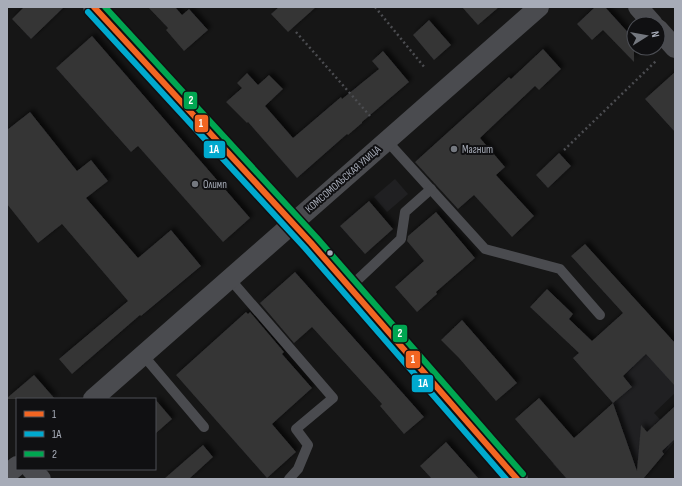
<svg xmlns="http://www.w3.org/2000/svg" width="682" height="486" font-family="'Sofia Sans Condensed',sans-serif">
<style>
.built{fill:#202022}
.building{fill:#343435;filter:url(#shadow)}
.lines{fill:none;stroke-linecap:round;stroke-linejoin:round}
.path{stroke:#4c4d51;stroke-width:2.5;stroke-dasharray:2 3;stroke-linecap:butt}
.lane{stroke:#4a4b4f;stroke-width:10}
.street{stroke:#4a4b4f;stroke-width:20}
.secondary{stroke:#49494d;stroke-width:22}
.bus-1-casing{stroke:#101012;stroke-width:9}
.bus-2-casing{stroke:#101012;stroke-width:9}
.bus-3-casing{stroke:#101012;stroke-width:9}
.bus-1{stroke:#f26522;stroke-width:6}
.bus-2{stroke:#00a9ce;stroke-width:6}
.bus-3{stroke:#00a651;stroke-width:6}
.poi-dot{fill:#74787f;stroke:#101012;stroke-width:1.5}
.bus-dot{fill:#a7acb8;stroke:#101012;stroke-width:1.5}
.labels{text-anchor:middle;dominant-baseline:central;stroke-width:4;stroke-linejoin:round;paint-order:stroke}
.poi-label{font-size:11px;fill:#a7acb8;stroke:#101012;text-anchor:start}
.street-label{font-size:11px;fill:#a7acb8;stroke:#101012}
.line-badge{stroke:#101012;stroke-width:1.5}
.badge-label{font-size:11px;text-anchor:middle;font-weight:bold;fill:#fff}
</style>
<defs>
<filter id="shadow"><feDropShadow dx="3.5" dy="-3.5" stdDeviation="2" flood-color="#0009"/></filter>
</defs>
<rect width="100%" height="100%" fill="#161616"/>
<!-- built -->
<g class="built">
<path d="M395 179 408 194 387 212 374 197Z"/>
<path d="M637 301 675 343V393L654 413 675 435V441L643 479H567L553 464 586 435 583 430 613 403 573 358Z"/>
</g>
<!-- building -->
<g class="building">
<path d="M24 7H64L31 39 12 19Z"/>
<path d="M148 7H175L182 15 189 9 208 30 184 51 166 30 168 28Z"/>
<path d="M279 7H316L288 32 271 14Z"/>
<path d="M462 7H499L478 25Z"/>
<path d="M595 7H605L634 39V62L603 30 592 40 577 24Z"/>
<path d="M429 20 451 45 434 60 413 35Z"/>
<path d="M92 36 250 218 223 242 138 146 131 152 56 68Z"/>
<path d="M543 49 561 69 539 90 535 86 480 138 505 167 496 175 534 216 512 237 474 195 458 209 415 162 509 77 511 79Z"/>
<path d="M383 51 409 82 362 122V123L348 135 347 134 297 178 248 122 247 123 226 102 242 88 237 83 247 73 258 85 269 75 283 89 265 106 293 138 341 97 342 99 379 69 372 61Z"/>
<path d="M675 72V132L645 99Z"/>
<path d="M30 112 77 171 91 160 108 181 86 198 138 258 171 230 201 266 141 316 140 315 72 374 59 359 128 301 62 224 38 243 7 204V130Z"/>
<path d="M559 153 571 166 548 188 536 175Z"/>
<path d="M369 201 393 229 365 254 340 226Z"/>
<path d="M436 212 475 258 436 292 437 294 417 312 395 287 424 261 407 241 408 236Z"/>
<path d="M585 244 675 343V386L646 354 623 376 632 387 613 403 573 358 579 353 530 307 547 289 573 314 569 319 592 341 623 313 571 256Z"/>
<path d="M295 272 424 417 404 434 380 406 382 404 312 327 294 343 260 303Z"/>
<path d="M246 312 248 314 250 312 284 352 282 354 312 388 272 424 296 452 267 478 176 375Z"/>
<path d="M462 320 517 383 496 401 459 358 441 340Z"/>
<path d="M34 375 55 399H7V398Z"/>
<path d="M539 398 574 438 613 403 637 471 641 425 647 432 675 406V439L662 451 664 454 643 479H567L515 419Z"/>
<path d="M155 399 172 419 155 434Z"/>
<path d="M446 442 479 479H432L420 466Z"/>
<path d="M203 445 213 457 189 479H164Z"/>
</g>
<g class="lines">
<!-- path -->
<g class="path">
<path d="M375 7 425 68"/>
<path d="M296 32 370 116"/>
<path d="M564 150 656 61"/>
</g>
<!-- lane -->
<g class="lane">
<path d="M387 141 485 249 560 269 600 315"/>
<path d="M230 279 333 398 296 429 308 445 298 469 289 479"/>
<path d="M350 287 401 239 405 212 431 189"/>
<path d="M143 355 204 427"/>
</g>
<!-- street -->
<g class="street">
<path d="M638 7 653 24"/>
<path d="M658 29 675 48"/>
<path d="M93 399 539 7"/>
<path d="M31 469 41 479"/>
<path d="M7 474 17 466"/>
</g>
<!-- secondary -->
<path class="secondary" d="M94 7 311 243 517 479"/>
<!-- bus-1 casing -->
<g class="bus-1-casing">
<path id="bus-1" d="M94 7 311 243 517 479"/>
</g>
<!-- bus-2 casing -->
<g class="bus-2-casing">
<path id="bus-2" d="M88 12 305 248 506 479"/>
</g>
<!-- bus-3 casing -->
<g class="bus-3-casing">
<path id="bus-3" d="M105 7 317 238 523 474"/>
</g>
<!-- bus-1 -->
<use href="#bus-1" class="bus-1"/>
<!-- bus-2 -->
<use href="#bus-2" class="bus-2"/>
<!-- bus-3 -->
<use href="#bus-3" class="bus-3"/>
</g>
<!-- markers -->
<g class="poi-dot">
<circle cx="454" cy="149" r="4"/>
<circle cx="195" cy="184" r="4"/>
</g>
<circle class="bus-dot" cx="330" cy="253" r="3.5"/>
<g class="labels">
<!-- poi labels -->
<g class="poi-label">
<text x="462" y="149">Магнит</text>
<text x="203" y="184">Олимп</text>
</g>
<!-- street labels -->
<g class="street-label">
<text transform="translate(343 179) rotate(-41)">КОМСОМОЛЬСКАЯ УЛИЦА</text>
</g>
</g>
<g class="line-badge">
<rect x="183" y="91" width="15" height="19" rx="4" fill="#00a651"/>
<rect x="194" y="114" width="15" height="19" rx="4" fill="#f26522"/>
<rect x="203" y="140" width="23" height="19" rx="4" fill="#00a9ce"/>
<rect x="392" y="324" width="16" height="19" rx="4" fill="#00a651"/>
<rect x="405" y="350" width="16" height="19" rx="4" fill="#f26522"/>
<rect x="411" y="374" width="23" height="19" rx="4" fill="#00a9ce"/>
</g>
<g class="badge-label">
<text x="191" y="104">2</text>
<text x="201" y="127">1</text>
<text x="214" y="153">1А</text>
<text x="400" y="337">2</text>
<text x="413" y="363">1</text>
<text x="423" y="387">1А</text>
</g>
<!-- border -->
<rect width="682" height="486" fill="none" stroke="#a7acb8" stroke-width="16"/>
<!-- legend -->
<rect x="16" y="398" width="140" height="72" fill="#101012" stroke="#4c4e54"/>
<rect x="24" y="411" width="20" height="6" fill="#f26522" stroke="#4c4e54"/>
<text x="52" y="418" font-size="12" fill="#a7acb8">1</text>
<rect x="24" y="431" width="20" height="6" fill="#00a9ce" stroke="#4c4e54"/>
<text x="52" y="438" font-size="12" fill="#a7acb8">1А</text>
<rect x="24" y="451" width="20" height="6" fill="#00a651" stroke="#4c4e54"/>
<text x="52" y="458" font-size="12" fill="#a7acb8">2</text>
<!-- north arrow -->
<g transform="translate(646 36) rotate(79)"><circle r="19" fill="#101012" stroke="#4c4e54"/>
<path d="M0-3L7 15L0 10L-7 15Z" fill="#74787f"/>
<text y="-6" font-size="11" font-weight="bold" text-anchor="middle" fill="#a7acb8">N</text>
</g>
</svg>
